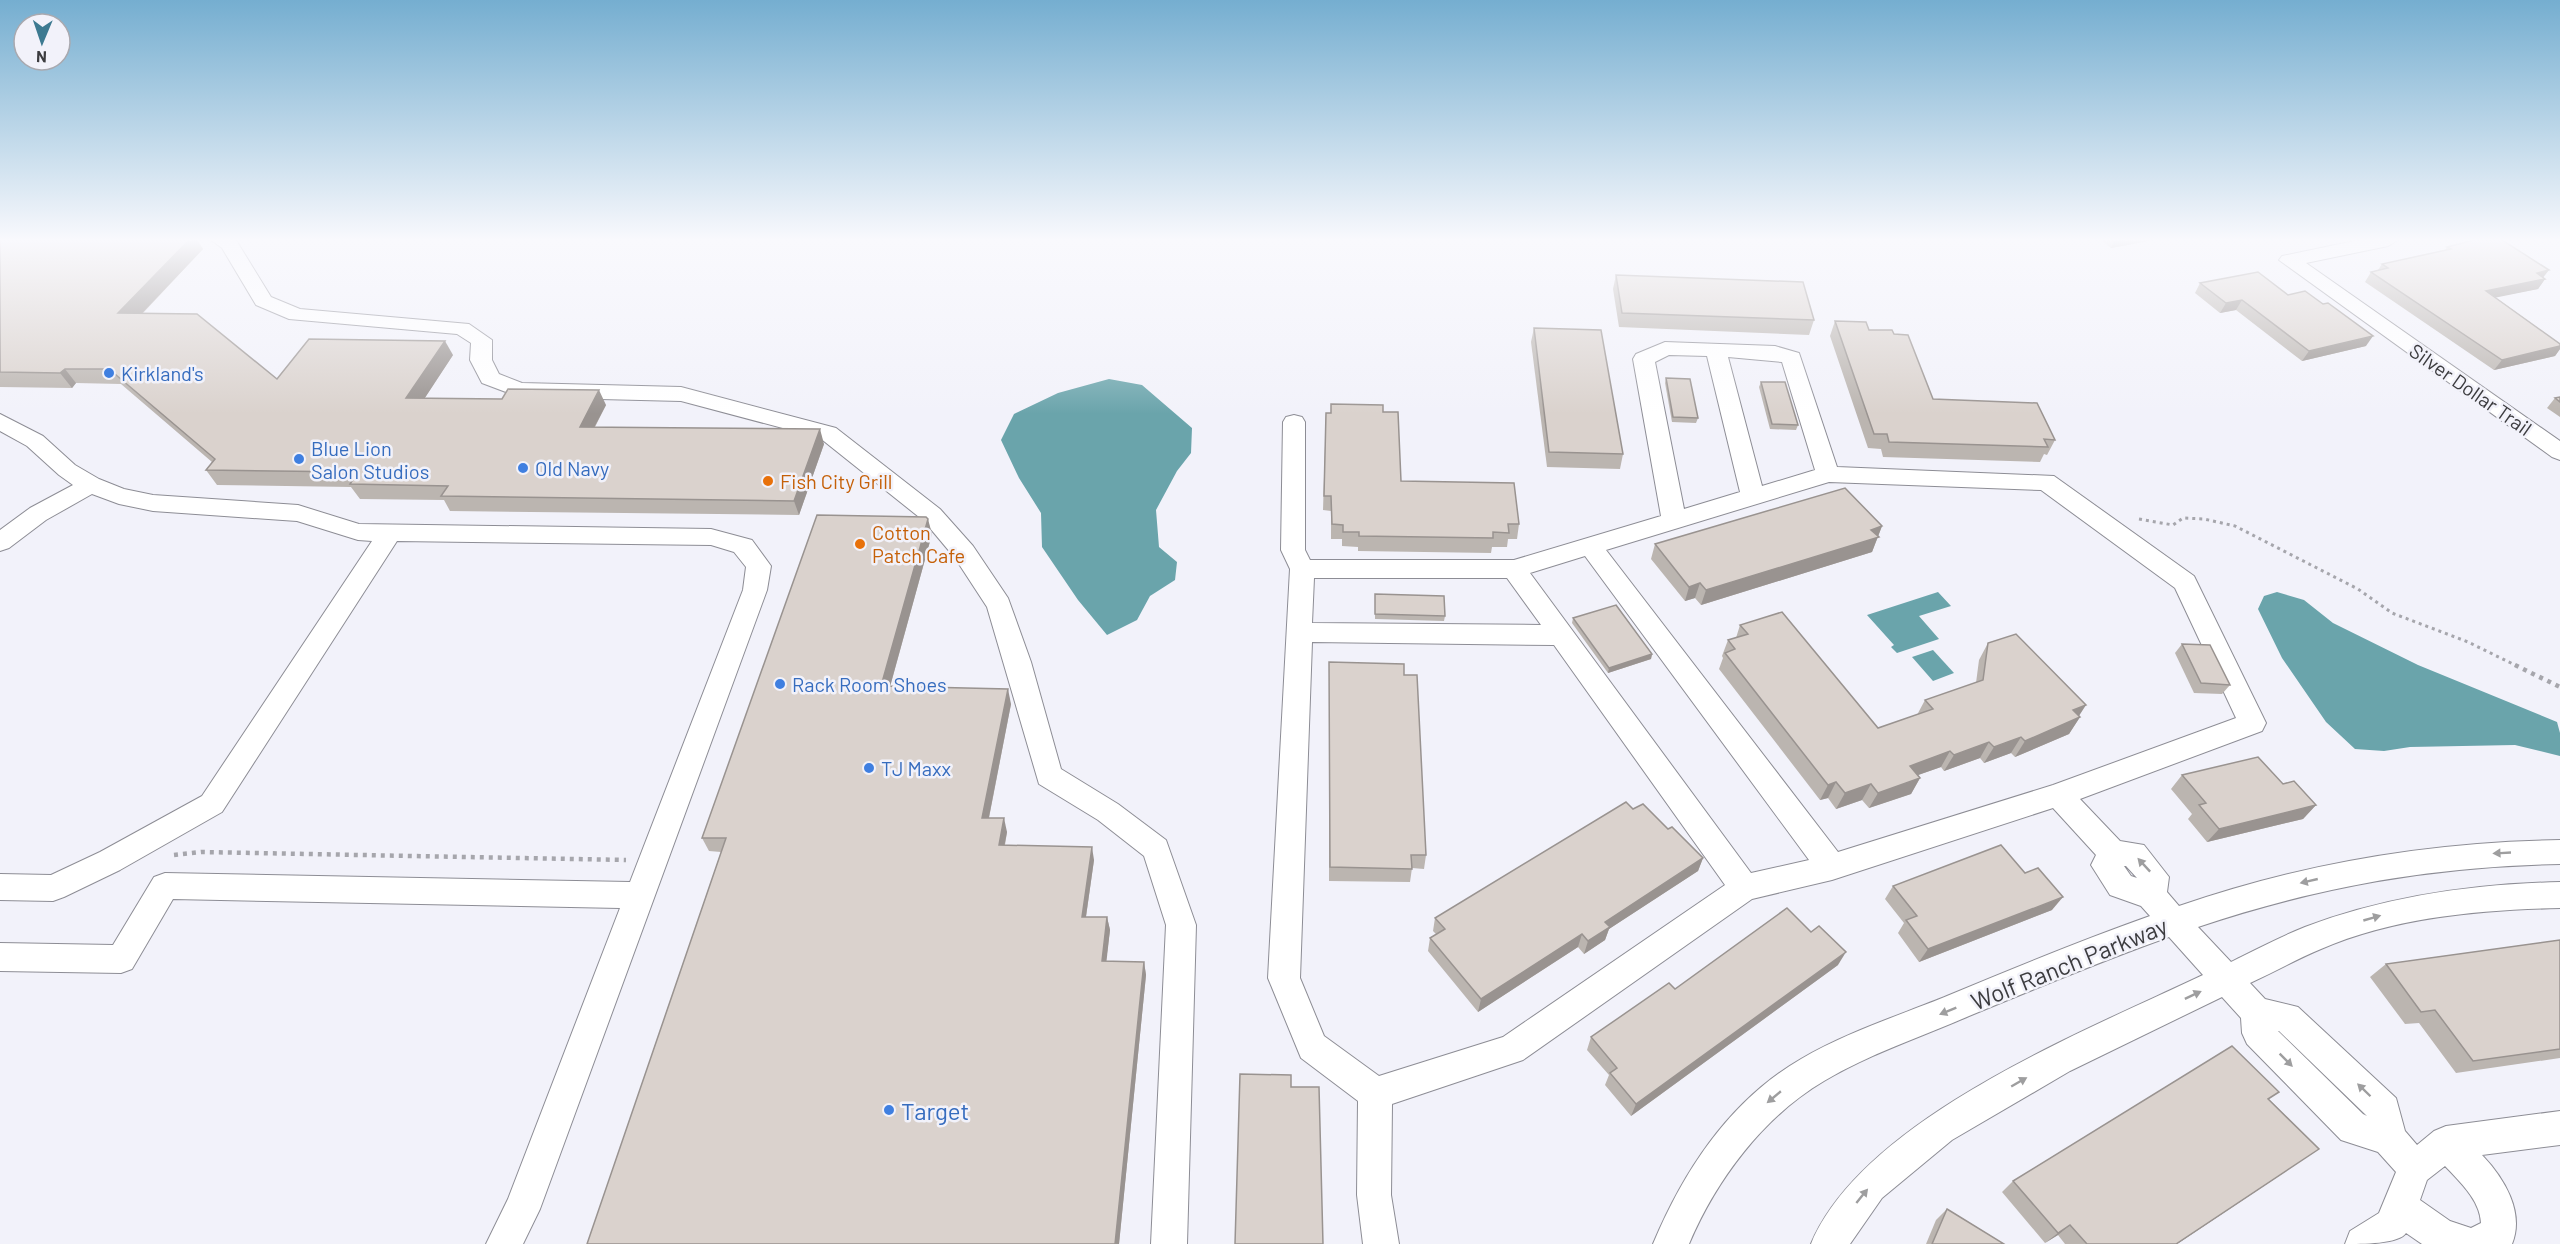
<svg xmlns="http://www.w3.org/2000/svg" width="2560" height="1244" font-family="Barlow,sans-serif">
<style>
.water{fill:#6aa4ab}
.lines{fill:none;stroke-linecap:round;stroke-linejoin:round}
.minor-casing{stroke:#8d8d95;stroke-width:2}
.path-far1{stroke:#a6a6ac;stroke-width:3;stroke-dasharray:3 4;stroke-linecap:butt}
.path{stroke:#a6a6ac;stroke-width:4.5;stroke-dasharray:4 5;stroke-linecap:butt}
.minor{fill:#fff;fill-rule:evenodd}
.wall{fill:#bbb5b0}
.shaded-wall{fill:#999390}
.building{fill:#dad2cd;stroke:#999390;stroke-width:1.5}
.oneway{fill:#9e9e9f}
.shop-dot{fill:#3f7fe0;stroke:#f2f2fa;stroke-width:2}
.food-dot{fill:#e8710a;stroke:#f2f2fa;stroke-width:2}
.labels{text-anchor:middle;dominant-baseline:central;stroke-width:5;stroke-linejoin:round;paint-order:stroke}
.shop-label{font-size:20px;fill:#366cbe;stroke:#f2f2fa;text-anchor:start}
.street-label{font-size:20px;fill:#3c3c3f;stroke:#f2f2fa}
.food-label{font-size:20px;fill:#c56008;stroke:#f2f2fa;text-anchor:start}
.near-street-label{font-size:24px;fill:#3c3c3f;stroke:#f2f2fa}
.near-shop-label{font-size:24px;fill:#366cbe;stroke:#f2f2fa;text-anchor:start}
</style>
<rect width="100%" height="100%" fill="#f2f2fa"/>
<!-- water -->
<g class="water">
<path d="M1109 379 1142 385 1192 428 1191 453 1177 471 1156 510 1159 547 1177 562 1175 580 1150 596 1137 620 1107 635 1078 600 1042 547 1041 513 1019 478 1001 440 1014 414 1058 393Z"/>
<path d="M1938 592 1951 606 1919 616 1939 639 1897 653 1891 647 1894 645 1867 615Z"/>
<path d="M2277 592 2304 600 2333 623 2418 665 2557 722 2560 733V756L2515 745 2410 747 2384 751 2355 749 2326 722 2282 658 2258 609 2264 596Z"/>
<path d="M1933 650 1954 673 1933 681 1912 657Z"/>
</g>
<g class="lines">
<!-- minor casing -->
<g class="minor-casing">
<g id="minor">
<path d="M211 240H236L271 297 300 309 469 324 492 340V360L499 374 522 383 681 387 836 428 940 509 973 546 1008 598 1031 662 1061 769 1118 804 1166 840 1196 925 1187 1244H1151L1166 925 1144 856 1098 820 1039 784 987 607 955 558 924 521 820 438 681 401 519 397 482 383 470 360 471 343 457 334 289 319 256 305 222 248Z"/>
<path d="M2359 240H2398L2388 246 2306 263 2560 441V460L2552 457 2279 260 2282 256Z"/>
<path d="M1665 342 1775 346 1799 353 1837 467 2054 476 2194 576 2266 723 2262 731 2080 799 2120 841 2144 845 2169 877 2167 892 2179 906C2303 863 2429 842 2560 840V864C2430 867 2321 886 2198 927L2231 962C2255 950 2280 937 2305 927 2387 896 2473 884 2560 882V908C2480 910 2395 917 2321 949 2297 959 2274 972 2250 983L2265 999 2298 1007 2396 1098 2405 1131 2417 1145 2434 1131 2446 1126 2560 1111V1145L2482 1155C2504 1178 2525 1212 2512 1244H2422L2406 1233C2399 1244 2362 1244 2345 1244L2350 1231 2379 1213 2396 1172 2378 1152 2341 1140 2247 1044 2242 1033 2241 1018 2222 997 2070 1071 1952 1140 1882 1198 1850 1244H1811C1863 1119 2085 1031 2203 975L2169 937C2101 961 2035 989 1969 1016 1921 1037 1869 1054 1824 1081 1763 1117 1716 1180 1689 1244H1653C1684 1170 1730 1100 1801 1059 1847 1032 1898 1016 1947 996 2014 968 2082 940 2150 916L2141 906 2110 895 2091 865 2096 855 2053 808 1832 880 1752 899 1523 1060 1392 1104 1391 1195 1399 1244H1363L1357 1195 1358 1101 1301 1058 1268 978 1290 569 1281 550 1283 422 1286 417 1294 415 1302 417 1305 422V550L1310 560H1514L1661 516 1633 359 1636 354ZM1669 355 1707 356 1740 492 1684 509 1655 362ZM1728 357 1782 362 1815 470 1762 486ZM1829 482 2041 490 2175 588 2236 718 2053 785 1838 852 1606 550ZM1585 556 1809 860 1751 873 1530 573ZM1314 578H1507L1541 625 1312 623ZM1312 642 1554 645 1725 885 1503 1037 1379 1076 1324 1036 1300 978ZM2124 866H2126L2137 878 2131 876ZM2278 1031H2279L2367 1116 2363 1114ZM2445 1166C2460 1182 2480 1200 2481 1223L2471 1228 2450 1221 2420 1200 2427 1180Z"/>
<path d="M0 414 43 436 75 465 99 479 124 489 153 495 298 505 359 524 711 529 752 540 771 566 767 590 540 1209 523 1244H486L508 1199 620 908 173 899 132 969 121 973 0 971V943L113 945 154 877 165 873 630 882 743 590 746 567 734 552 711 545 397 541 222 812 120 870 64 897 53 901 0 900V874L51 875 100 852 202 796 372 541 358 540 297 521 153 511 119 504 92 494 46 520 9 548 0 551V530L30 508 73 485 59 475 27 446 0 431Z"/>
</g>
</g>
<!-- path-far1 -->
<path class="path-far1" d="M2139 519 2173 525 2183 518 2204 519 2235 526 2358 589 2392 613 2468 642 2519 667"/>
<!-- path -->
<g class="path">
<path d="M2515 665 2560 687"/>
<path d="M174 855 201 852 626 860"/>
</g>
<!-- minor -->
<use href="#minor" class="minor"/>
</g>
<!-- wall -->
<g class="wall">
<path d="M0 240H197L203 249 143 313 277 379 453 355 424 399 606 405 595 427 824 444 799 515 450 511 444 500 360 499 351 487 217 485 206 470 212 462 121 384 76 383 72 388 0 387Z"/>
<path d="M2101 240H2154L2111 248Z"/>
<path d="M2447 247 2545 279 2538 289 2495 297 2560 344V349L2555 356 2494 370 2365 282 2371 272 2378 270 2382 264 2445 250Z"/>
<path d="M1616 275 1814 320 1809 335 1619 327 1613 289Z"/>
<path d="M2200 283 2288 295 2323 304 2366 346 2302 361 2236 310 2220 313 2195 293Z"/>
<path d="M1835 321 1869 330 1894 334 1933 399 2055 440 2047 455 2044 454 2040 462 1883 457 1881 449 1868 448 1830 336Z"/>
<path d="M1534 328 1623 454 1620 469 1547 467 1531 342Z"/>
<path d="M1666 378 1698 418 1696 423 1672 422 1665 383Z"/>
<path d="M1761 382 1798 425 1796 430 1770 429 1759 387Z"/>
<path d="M2560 397V417L2547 408 2555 398Z"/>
<path d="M1331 404 1383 412 1401 481 1519 524 1517 539H1508L1507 547H1492L1491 553 1358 551V547L1342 546V539H1331V511L1323 510 1326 413H1331Z"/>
<path d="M1882 526 1872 552 1701 605 1695 598 1685 601 1651 559 1655 544Z"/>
<path d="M932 534 890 687 1011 704 989 818 1007 832 1005 845 1094 860 1086 917H1107L1110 930 1106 961 1144 962 1146 975 1119 1244H587L721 852 709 851 702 838Z"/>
<path d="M1375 594 1445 616 1444 621 1375 619Z"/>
<path d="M1573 618 1652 654 1651 659 1608 673 1572 623Z"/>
<path d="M1740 625 1878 728 1917 715 1925 700 1976 683 1979 660 1988 643 2080 717 2069 734 2015 757 2011 753 1984 763 1980 758 1944 771 1941 767 1918 775 1920 778 1911 794 1869 808 1862 800 1836 809 1828 798 1820 800 1719 669 1723 658 1722 656 1728 640 1736 638Z"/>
<path d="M2182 644 2230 685 2222 694 2194 693 2175 653Z"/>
<path d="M1329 662 1404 675 1426 855 1424 869 1412 868 1410 882 1329 881Z"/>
<path d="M2182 775 2283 784 2316 805 2303 819 2207 842 2188 819 2192 814 2171 789Z"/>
<path d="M1633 809 1668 829 1703 858 1698 871 1609 929 1605 940 1584 954 1578 947 1478 1012 1428 951 1430 938 1436 934 1433 931 1435 918Z"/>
<path d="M1893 886 2052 910 1919 962 1898 933 1904 923 1885 899Z"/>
<path d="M2560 940V1058L2456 1073 2419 1023 2405 1024 2370 977 2386 964Z"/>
<path d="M1838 965 1631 1116 1605 1085 1609 1075 1587 1050 1591 1037 1675 989Z"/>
<path d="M2269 1099 2319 1149 2177 1244H2065L2058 1235 2045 1243 2002 1192 2013 1181Z"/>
<path d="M1947 1209 2004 1244H1926L1936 1220Z"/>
</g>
<!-- shaded-wall -->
<g class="shaded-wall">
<path d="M189 240H197L203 249 129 327 118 313Z"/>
<path d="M2115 240H2154L2111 248Z"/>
<path d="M2549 270 2542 279H2545L2538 289 2479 301 2486 291 2537 273Z"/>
<path d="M2242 300 2236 310 2220 313 2226 303Z"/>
<path d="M2373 336 2366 346 2302 361 2309 351Z"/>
<path d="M445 341 453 355 415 413 406 398Z"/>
<path d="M2560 346V349L2555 356 2494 370 2502 360Z"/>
<path d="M65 369 76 383 72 388 60 373Z"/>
<path d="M599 390 606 405 587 441 580 427Z"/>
<path d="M820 429 824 444 799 515 794 501Z"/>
<path d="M928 519 932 534 886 701 881 686Z"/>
<path d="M1882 526 1872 552 1701 605 1706 590Z"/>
<path d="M1700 583 1695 598 1685 601 1689 587Z"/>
<path d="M1652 654 1651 659 1608 673 1609 668Z"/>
<path d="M1008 689 1011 704 986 832 982 818Z"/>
<path d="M2086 705 2077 719 2080 717 2069 734 2015 757 2025 741 2073 710Z"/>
<path d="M2021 737 2011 753 1984 763 1994 747Z"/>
<path d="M1989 742 1980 758 1944 771 1954 755Z"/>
<path d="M1950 751 1941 767 1901 781 1910 766Z"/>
<path d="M1920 778 1911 794 1869 808 1878 793Z"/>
<path d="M1836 782 1828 798 1820 800 1828 785Z"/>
<path d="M1871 784 1862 800 1836 809 1845 793Z"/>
<path d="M2316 805 2303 819 2207 842 2219 829Z"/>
<path d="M1004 818 1007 832 1002 858 999 845Z"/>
<path d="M1092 847 1094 860 1084 930 1082 917Z"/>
<path d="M1703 858 1698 871 1609 929 1605 940 1584 954 1588 941 1605 922Z"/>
<path d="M2063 897 2052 910 1919 962 1928 949Z"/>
<path d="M1107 917 1110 930 1105 974 1102 961Z"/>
<path d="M1582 934 1578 947 1478 1012 1481 999Z"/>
<path d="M1846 952 1838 965 1631 1116 1636 1104Z"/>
<path d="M1144 962 1146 975 1119 1244H1115Z"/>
<path d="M2319 1149 2177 1244H2176Z"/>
<path d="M2070 1225 2058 1235 2045 1243 2058 1233Z"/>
</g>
<!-- building -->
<g class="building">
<path d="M0 240H189L118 313 197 314 277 379 309 339 445 341 406 398 502 399 508 389 599 390 580 427 820 429 794 501 441 496 448 486 350 484 358 472 206 470 215 459 109 369H65L60 373 0 372Z"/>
<path d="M2474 240H2502L2549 270 2537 273 2545 279 2486 291 2560 344V346L2502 360 2371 272 2388 268 2382 264 2451 249 2447 247Z"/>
<path d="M2258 272 2288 295 2305 291 2323 304 2328 303 2373 336 2309 351 2242 300 2226 303 2200 283Z"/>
<path d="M1616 275 1803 282 1814 320 1622 313Z"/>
<path d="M1835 321 1866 322 1869 330H1892L1894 334 1908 335 1933 399 2037 403 2055 440 2044 439 2048 447 1889 442 1887 434H1874Z"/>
<path d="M1534 328 1601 330 1623 454 1549 452Z"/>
<path d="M1666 378 1690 379 1698 418 1673 417Z"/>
<path d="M1761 382H1785L1798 425 1772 424Z"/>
<path d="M2560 397V402L2555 398Z"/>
<path d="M1331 404 1383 405V412H1398L1401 481 1514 483 1519 524H1508L1509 533 1493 532V538L1359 536V532H1343V525L1332 524 1331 496H1324L1326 413H1331Z"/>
<path d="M1845 488 1882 526 1871 530 1879 537 1706 590 1700 583 1689 587 1655 544Z"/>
<path d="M817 515 926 517 928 519 881 686 1008 689 982 818H1004L999 845 1092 847 1082 917H1107L1102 961 1144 962 1115 1244H587L726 838H702Z"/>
<path d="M1375 594 1444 596 1445 616 1375 614Z"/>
<path d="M1616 605 1652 654 1609 668 1573 618Z"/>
<path d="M1782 612 1878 728 1933 709 1925 700 1983 680 1988 643 2016 634 2086 705 2073 710 2080 717 2025 741 2021 737 1994 747 1989 742 1954 755 1950 751 1910 766 1920 778 1878 793 1871 784 1845 793 1836 782 1828 785 1725 653 1735 649 1728 640 1748 634 1740 625Z"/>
<path d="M2182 644 2210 645 2230 685 2201 683Z"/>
<path d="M1329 662 1404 664V675H1417L1426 855H1411L1412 869 1330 867Z"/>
<path d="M2258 757 2283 784 2294 781 2316 805 2219 829 2199 805 2206 803 2182 775Z"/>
<path d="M1626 802 1633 809 1643 804 1668 829 1672 827 1703 858 1605 922 1610 927 1588 941 1582 934 1481 999 1430 938 1445 929 1435 918Z"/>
<path d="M2001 845 2025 873 2038 868 2063 897 1928 949 1906 920 1917 916 1893 886Z"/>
<path d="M1787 908 1811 932 1819 926 1846 952 1636 1104 1610 1073 1617 1068 1591 1037 1669 983 1675 989Z"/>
<path d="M2560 940V1049L2473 1061 2435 1010 2421 1012 2386 964Z"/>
<path d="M2232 1046 2279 1092 2268 1099 2319 1149 2176 1244H2087L2070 1225 2058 1233 2013 1181Z"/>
<path d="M1240 1074 1291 1075V1087H1319L1323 1244H1235Z"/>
<path d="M1947 1209 2004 1244H1932Z"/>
</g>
<!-- one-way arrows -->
<defs><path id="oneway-solid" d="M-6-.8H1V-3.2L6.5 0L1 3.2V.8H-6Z" transform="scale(1.5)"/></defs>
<g class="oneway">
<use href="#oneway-solid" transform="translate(2502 853) rotate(177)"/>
<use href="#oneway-solid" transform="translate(2144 865) rotate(-133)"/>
<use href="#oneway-solid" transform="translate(2309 881) rotate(167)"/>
<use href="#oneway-solid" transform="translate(2372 918) rotate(-16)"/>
<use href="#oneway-solid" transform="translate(2193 995) rotate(-25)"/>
<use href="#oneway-solid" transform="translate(1948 1011) rotate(158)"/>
<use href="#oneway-solid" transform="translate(2286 1060) rotate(45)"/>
<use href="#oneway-solid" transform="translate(2019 1082) rotate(-30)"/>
<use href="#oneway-solid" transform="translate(2364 1090) rotate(-136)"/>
<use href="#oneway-solid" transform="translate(1774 1097) rotate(140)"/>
<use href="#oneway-solid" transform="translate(1862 1196) rotate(-51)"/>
</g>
<!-- sky -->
<linearGradient id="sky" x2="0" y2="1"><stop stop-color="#75aed0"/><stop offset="0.58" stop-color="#f9f9fd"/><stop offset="1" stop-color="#f9f9fd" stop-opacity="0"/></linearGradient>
<rect width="2560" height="414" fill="url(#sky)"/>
<!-- markers -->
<g class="shop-dot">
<circle cx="109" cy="373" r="6"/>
<circle cx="299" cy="459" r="6"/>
<circle cx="523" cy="468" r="6"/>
<circle cx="780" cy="684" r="6"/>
<circle cx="869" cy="768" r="6"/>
<circle cx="889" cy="1110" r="6"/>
</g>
<g class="food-dot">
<circle cx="768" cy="481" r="6"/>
<circle cx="860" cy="544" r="6"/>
</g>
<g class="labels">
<!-- shop labels -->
<g class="shop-label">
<text x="121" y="373">Kirkland's</text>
<text x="311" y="448">Blue Lion<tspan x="311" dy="23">Salon Studios</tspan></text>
<text x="535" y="468">Old Navy</text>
<text x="792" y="684">Rack Room Shoes</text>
<text x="881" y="768">TJ Maxx</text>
</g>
<!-- street labels -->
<g class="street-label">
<text transform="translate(2471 389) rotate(35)">Silver Dollar Trail</text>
</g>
<!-- food labels -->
<g class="food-label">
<text x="780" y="481">Fish City Grill</text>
<text x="872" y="532">Cotton<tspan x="872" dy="23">Patch Cafe</tspan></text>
</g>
<!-- near-street labels -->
<g class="near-street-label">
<text transform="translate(2069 963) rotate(-22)">Wolf Ranch Parkway</text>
</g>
<!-- near-shop labels -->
<g class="near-shop-label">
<text x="901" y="1110">Target</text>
</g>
</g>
<!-- north arrow -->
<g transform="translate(42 42) rotate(182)"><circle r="28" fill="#f2f2fa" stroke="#a9a9af" stroke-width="1.5"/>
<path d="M0-4.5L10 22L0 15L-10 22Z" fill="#3d7a91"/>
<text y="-9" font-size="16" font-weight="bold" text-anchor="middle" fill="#3c3c3f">N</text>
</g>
</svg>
